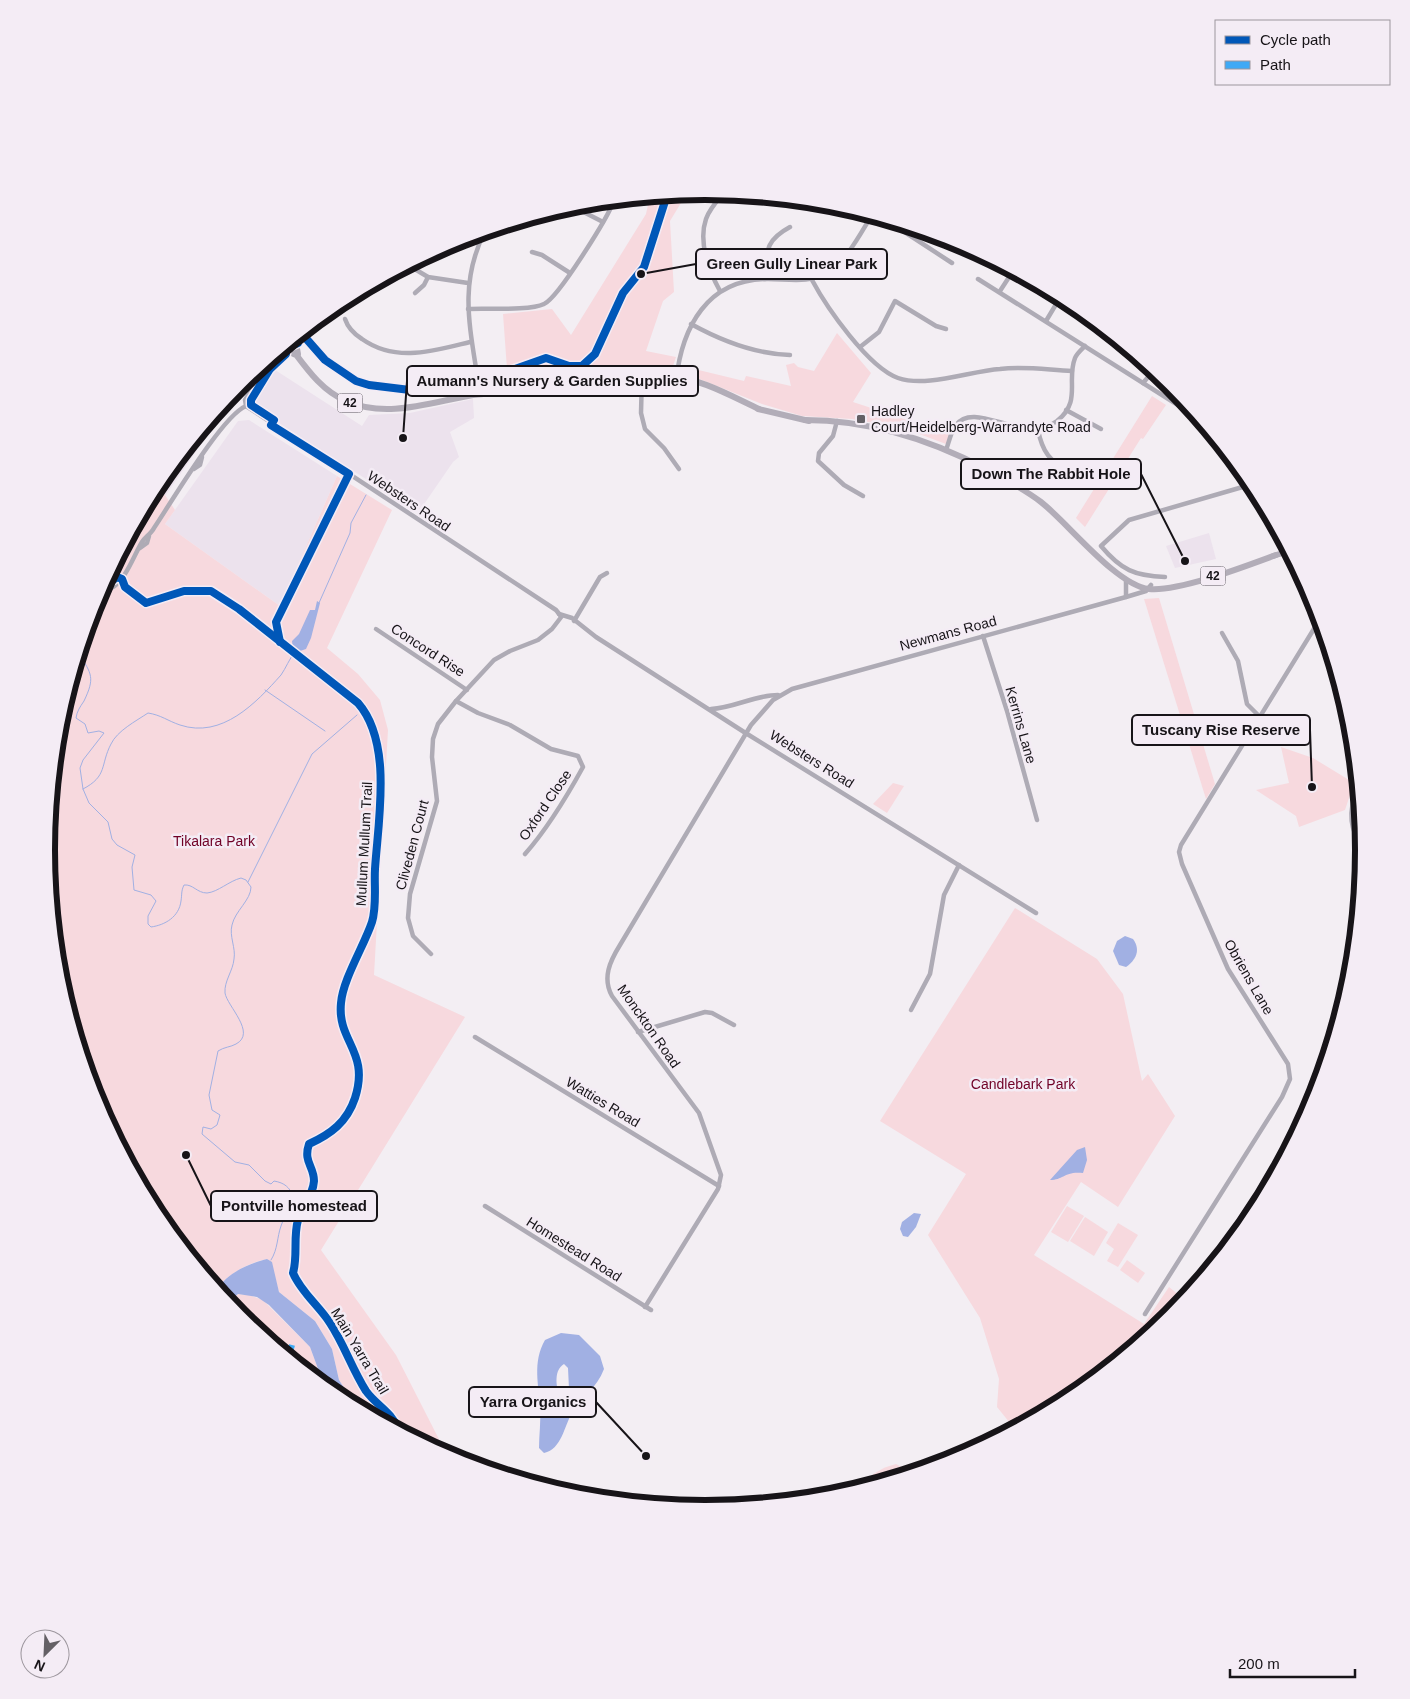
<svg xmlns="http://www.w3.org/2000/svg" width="1410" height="1699" font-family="Helvetica,sans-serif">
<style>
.built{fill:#ece2ed}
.green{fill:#f7d9de}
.water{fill:#a1b0e3;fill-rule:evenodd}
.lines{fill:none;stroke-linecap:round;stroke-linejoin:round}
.stream{stroke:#a1b0e3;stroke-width:1}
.minor{stroke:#aeabb5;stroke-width:4.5}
.primary{stroke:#b2adb8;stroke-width:6}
.quiet{stroke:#3fa9f5;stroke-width:6;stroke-dasharray:12 6;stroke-linecap:butt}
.cycleway-casing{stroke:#f4ecf5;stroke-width:11}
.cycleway{stroke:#0057b8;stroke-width:8}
.poi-dot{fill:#646065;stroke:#f4ecf5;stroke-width:2}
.labels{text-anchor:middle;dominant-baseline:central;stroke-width:5;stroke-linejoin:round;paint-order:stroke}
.shield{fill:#f4ecf5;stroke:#59555a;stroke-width:1}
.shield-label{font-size:12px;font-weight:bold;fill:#171418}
.poi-label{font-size:14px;fill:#171418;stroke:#f4ecf5;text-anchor:start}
.street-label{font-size:14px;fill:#171418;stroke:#f4ecf5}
.park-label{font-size:14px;fill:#700126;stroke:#f4ecf5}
.rim{fill:none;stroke:#171418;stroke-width:6}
.leader{fill:none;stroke:#171418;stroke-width:2}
.callout-dot{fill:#171418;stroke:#f4ecf5;stroke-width:2}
.callout{fill:#f4ecf5;stroke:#171418;stroke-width:2}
.callout-label{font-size:15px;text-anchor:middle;font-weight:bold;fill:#171418}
</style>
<rect width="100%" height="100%" fill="#f3eef3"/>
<!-- built -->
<g class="built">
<path d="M272 368 362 426 369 415 410 413 473 399 474 418 450 432 459 457 453 462 420 510 399 496 397 499 251 405V400Z"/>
<path d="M222 405 226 408 161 502 150 498 157 483Z"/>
<path d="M249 420 337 476 280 606 165 524 238 421Z"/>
<path d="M1209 533 1216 559 1175 568 1166 546Z"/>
</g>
<!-- green -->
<g class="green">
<path d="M687 193 670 221 674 292 663 301 646 351 676 357 672 369 667 372 644 371 485 387 479 369H507L503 314 552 309 571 335 646 214 650 196Z"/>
<path d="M837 333 871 373 853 402 950 434 946 444 906 429 852 419 802 416 762 404 682 372V366L744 381 746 376 791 386 786 365 794 363 798 367 814 371Z"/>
<path d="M1152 396 1166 405 1143 439 1141 438 1085 527 1076 518Z"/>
<path d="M337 476 392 510 327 648 358 674 380 700 388 730 374 975 465 1017 321 1250 396 1355 447 1455 356 1406 339 1380 332 1349 315 1321 279 1292 275 1277 267 1259C251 1262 226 1274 218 1289L157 1215 96 1101 59 978 46 849 59 721 97 597 148 502 151 503 161 489 175 510 165 524 280 606Z"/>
<path d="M1159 598 1215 784 1206 799 1144 599Z"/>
<path d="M1281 747 1313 758 1354 783 1345 810 1299 827 1296 816 1256 790 1289 783Z"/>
<path d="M893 783 904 786 887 813 873 804Z"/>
<path d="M1015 908 1097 959 1123 994 1142 1081 1148 1074 1175 1116 1118 1207 1081 1182 1034 1255 1144 1324 1169 1287 1184 1299 1171 1316 1071 1397 1014 1428 997 1407 999 1379 980 1318 928 1235 966 1174 880 1121Z"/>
<path d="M1067 1206 1084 1216 1068 1242 1051 1232Z"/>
<path d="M1085 1217 1108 1232 1094 1256 1070 1241Z"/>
<path d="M1118 1223 1138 1235 1118 1267 1107 1261 1114 1249 1106 1243Z"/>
<path d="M1127 1260 1145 1273 1138 1283 1120 1270Z"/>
<path d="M238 1294 249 1295 263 1300 310 1347 324 1385 239 1315 228 1302Z"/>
<path d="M896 1464 911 1472 858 1488C870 1475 880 1468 896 1464Z"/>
</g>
<!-- water -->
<g class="water">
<path d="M317 601 320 603 311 638 306 649 297 652 293 650 292 641 299 634 310 610H315Z"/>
<path d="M1125 936 1133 939C1141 950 1136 960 1126 967L1119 965 1113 951 1117 941Z"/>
<path d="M1085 1147 1087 1160 1083 1173C1064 1171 1064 1180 1050 1180L1077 1150Z"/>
<path d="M914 1213 921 1214 916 1227 908 1237 903 1236 900 1229 902 1222Z"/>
<path d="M267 1259 272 1262 279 1292 315 1321 332 1349 339 1380 356 1406 339 1397 324 1385 310 1347 269 1305 257 1297 238 1294 228 1302 218 1289C226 1273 251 1263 267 1259Z"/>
<path d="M561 1333 579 1335 600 1356 604 1369C597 1388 581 1398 572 1413 564 1426 562 1449 544 1453L539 1448C539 1435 541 1422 540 1409 539 1384 532 1363 545 1340ZM564 1364 568 1368 569 1389 564 1397 559 1395C556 1385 554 1370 564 1364Z"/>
</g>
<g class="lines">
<!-- stream -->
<g class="stream">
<path d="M319 603 350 533 351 523 366 495"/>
<path d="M79 654C92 674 95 678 84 701 80 707 77 711 76 718L85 724 88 733 99 731 104 733 83 760 80 768 83 789 89 803 108 822 112 839 117 845 135 855 132 867 134 890 151 895 156 901 148 916V924L151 927C165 925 179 917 181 901 182 895 181 891 184 885 193 884 197 893 207 893 218 892 229 881 241 878L246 880 251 887C251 900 235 911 232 925 229 936 236 948 234 959 233 971 224 981 225 993 227 1006 257 1033 236 1044 231 1047 224 1047 218 1051L209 1095 212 1110 220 1115 217 1125 211 1129 203 1127 202 1134 235 1162 249 1165 265 1181 271 1184 274 1181C285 1183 289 1187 294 1197 291 1208 284 1215 281 1226 277 1237 278 1249 271 1260"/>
<path d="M265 690 325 731"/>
<path d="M83 789C108 776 100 765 111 744 117 731 136 721 148 713 161 715 168 721 180 725 222 739 256 703 281 675 286 668 289 659 295 652"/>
<path d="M248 882 312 754 357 715"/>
</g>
<!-- minor -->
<g class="minor">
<path d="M570 205 603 222"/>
<path d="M883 218 952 263"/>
<path d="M532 252 542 255 570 273"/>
<path d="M408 265 428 277 468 283"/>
<path d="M765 279C767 252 764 241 790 227"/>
<path d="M978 279 1200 419"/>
<path d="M812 280C827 308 868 367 898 378 927 388 970 371 1000 369 1024 366 1048 370 1072 371"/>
<path d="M720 291C709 271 698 242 706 219 710 208 717 201 724 193"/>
<path d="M1000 291 1013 271"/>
<path d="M415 293 424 285 428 277"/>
<path d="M468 309C485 308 530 311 544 304 558 298 609 216 614 200"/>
<path d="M345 319C348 328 354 334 362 339 396 363 433 351 470 342"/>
<path d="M1046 321 1061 296"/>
<path d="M691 324C720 340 756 354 790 355"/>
<path d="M860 347 879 332 895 301 936 326 946 329"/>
<path d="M278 353 286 351 294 355"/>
<path d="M478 373 482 383 481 394"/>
<path d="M642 375 641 413 645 429 664 448 679 469"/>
<path d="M676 381C682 327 707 279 768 279 788 279 810 284 828 272 848 259 860 234 872 215"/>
<path d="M1143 383 1154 370"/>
<path d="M481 394C477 385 477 377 476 368 468 318 461 279 485 231"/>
<path d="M246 406 556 610 560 615"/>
<path d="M246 406 245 400 273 356"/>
<path d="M1066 410 1101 429"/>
<path d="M837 421 833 436 819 453 818 461 844 485 863 496"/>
<path d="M1038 430C1043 455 1051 460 1071 476"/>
<path d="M946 450C949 442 951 431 956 425 975 399 1024 446 1057 421 1082 401 1066 381 1075 358 1077 353 1082 349 1085 346"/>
<path d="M194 469 200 465 202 457"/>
<path d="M140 548 147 543 149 536"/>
<path d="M1165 577C1135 576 1121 570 1101 546L1129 520 1253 484"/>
<path d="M102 587C106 588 109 590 113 587 126 579 134 555 142 542 145 537 151 534 154 528 171 503 222 416 246 406"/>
<path d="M1126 597V581"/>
<path d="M559 614 572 618 596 637 744 732 1036 913"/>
<path d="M574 621 600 577 607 573"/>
<path d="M376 629 467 690"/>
<path d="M1222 633 1238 661 1247 704 1260 717"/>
<path d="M983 636 1007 711 1037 820"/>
<path d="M456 701 478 713 510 725 551 749 578 756 583 767C566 798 548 828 525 854"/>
<path d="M711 709C734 708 755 695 778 695"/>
<path d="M1358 789C1347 812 1350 830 1364 851"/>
<path d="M431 954 413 936 408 918 410 894 437 801 432 757 433 739 438 724 456 701 494 660 510 651 538 640 552 629 562 616"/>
<path d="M911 1010 930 974 944 895 959 865"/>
<path d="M638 1032 705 1012 712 1013 734 1025"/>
<path d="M475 1037 719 1186"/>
<path d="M485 1206 651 1310"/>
<path d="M645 1307 718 1189 721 1175 699 1113 612 996C602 978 610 961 620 945L751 725 773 700 792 689 1126 597 1146 591 1151 585"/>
<path d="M1145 1314 1282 1097 1290 1079 1288 1064 1228 969 1182 864 1179 852 1181 845 1320 619"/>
</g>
<!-- primary -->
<g class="primary">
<path d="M295 338 298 354"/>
<path d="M288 344C305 366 320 390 346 401 387 419 431 402 473 395 495 392 518 396 541 392 584 386 624 372 668 376 700 378 731 396 759 409"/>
<path d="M758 409 809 421"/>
<path d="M805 420C870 420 929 439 986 469 1005 479 1024 489 1041 502 1069 524 1116 585 1149 589 1179 592 1246 566 1276 555"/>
<path d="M1273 556 1289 551"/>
</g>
<!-- quiet -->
<path class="quiet" d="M289 1356 292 1345"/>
<!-- cycleway casing -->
<g class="cycleway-casing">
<g id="cycleway">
<path d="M106 580H113L117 577 122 579 125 587 146 603 184 591H211L239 609 358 703C393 743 378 821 375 869 374 885 377 906 372 922 364 946 343 979 341 1003 337 1042 370 1051 355 1098 347 1122 331 1134 309 1144 303 1162 314 1166 314 1181 313 1197 301 1206 298 1220 293 1237 298 1256 293 1273 301 1292 319 1306 330 1323 344 1344 352 1369 366 1391 376 1405 392 1412 398 1429"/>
<path d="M280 642 276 622 349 474 271 425 274 420 251 405V400L270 369 286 354V348L298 343 300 335H303L325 360 356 381 369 385 410 390H426L463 383H483L498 375 546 358 569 366H582L595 354 623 293 644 267 667 195"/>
</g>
</g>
<!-- cycleway -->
<use href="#cycleway" class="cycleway"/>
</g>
<!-- markers -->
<rect class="poi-dot" x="856" y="414" width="10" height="10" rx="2.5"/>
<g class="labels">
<!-- shield labels -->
<g class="shield">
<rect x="337.5" y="393.5" width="25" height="19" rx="4"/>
<rect x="1200.5" y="566.5" width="25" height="19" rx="4"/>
</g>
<g class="shield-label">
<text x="350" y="403">42</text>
<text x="1213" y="576">42</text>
</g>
<!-- poi labels -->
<g class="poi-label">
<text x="871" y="411">Hadley<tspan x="871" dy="16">Court/Heidelberg-Warrandyte Road</tspan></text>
</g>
<!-- street labels -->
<g class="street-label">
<text transform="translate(409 501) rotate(34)">Websters Road</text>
<text transform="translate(948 633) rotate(-15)">Newmans Road</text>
<text transform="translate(428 650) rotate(33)">Concord Rise</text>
<text transform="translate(1021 725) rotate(74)">Kerrins Lane</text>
<text transform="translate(812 759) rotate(32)">Websters Road</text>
<text transform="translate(545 805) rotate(-56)">Oxford Close</text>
<text transform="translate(364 844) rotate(-87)">Mullum Mullum Trail</text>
<text transform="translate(412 845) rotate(-75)">Cliveden Court</text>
<text transform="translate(1249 977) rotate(60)">Obriens Lane</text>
<text transform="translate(649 1026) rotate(55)">Monckton Road</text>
<text transform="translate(603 1102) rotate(31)">Watties Road</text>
<text transform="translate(574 1249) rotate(32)">Homestead Road</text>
<text transform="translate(360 1351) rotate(59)">Main Yarra Trail</text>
</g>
<!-- park labels -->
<g class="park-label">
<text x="214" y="841">Tikalara Park</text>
<text x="1023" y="1084">Candlebark Park</text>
</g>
</g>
<!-- crop -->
<path d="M0 0H1410V1699H0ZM55 850a650 650 0 1 1 1300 0a650 650 0 1 1-1300 0Z" fill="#f4ecf5" fill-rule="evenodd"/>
<path class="rim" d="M55 850a650 650 0 1 1 1300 0a650 650 0 1 1-1300 0Z"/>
<!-- callouts -->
<path class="leader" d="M641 274L696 264M403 438L407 381M1185 561L1141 474M1312 787L1310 730M186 1155L211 1206M646 1456L596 1402"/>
<g class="callout-dot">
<circle cx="641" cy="274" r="5"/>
<circle cx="403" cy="438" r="5"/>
<circle cx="1185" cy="561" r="5"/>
<circle cx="1312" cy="787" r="5"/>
<circle cx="186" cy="1155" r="5"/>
<circle cx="646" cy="1456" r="5"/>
</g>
<g class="callout">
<rect x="696" y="249" width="191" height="30" rx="5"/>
<rect x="407" y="366" width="291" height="30" rx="5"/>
<rect x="961" y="459" width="180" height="30" rx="5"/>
<rect x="1132" y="715" width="178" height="30" rx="5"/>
<rect x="211" y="1191" width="166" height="30" rx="5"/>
<rect x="469" y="1387" width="127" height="30" rx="5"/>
</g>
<g class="callout-label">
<text x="792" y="269">Green Gully Linear Park</text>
<text x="552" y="386">Aumann's Nursery &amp; Garden Supplies</text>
<text x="1051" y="479">Down The Rabbit Hole</text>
<text x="1221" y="735">Tuscany Rise Reserve</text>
<text x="294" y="1211">Pontville homestead</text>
<text x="533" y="1407">Yarra Organics</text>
</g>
<!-- legend -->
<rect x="1215" y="20" width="175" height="65" fill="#f4ecf5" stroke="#9c969d"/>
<rect x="1225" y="36" width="25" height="8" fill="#0057b8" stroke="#9c969d"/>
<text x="1260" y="45" font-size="15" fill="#171418">Cycle path</text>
<rect x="1225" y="61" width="25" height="8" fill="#3fa9f5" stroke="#9c969d"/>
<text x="1260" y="70" font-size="15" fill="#171418">Path</text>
<!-- north arrow -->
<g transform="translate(45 1654) rotate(204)"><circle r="24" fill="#f4ecf5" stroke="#9c969d"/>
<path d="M0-4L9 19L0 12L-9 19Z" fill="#646065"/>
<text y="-8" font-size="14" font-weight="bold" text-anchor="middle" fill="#171418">N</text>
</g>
<!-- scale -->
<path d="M1230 1669v8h125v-8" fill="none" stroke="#171418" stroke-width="2.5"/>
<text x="1238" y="1669" font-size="15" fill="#171418" stroke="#f4ecf5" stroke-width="4" paint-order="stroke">200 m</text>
</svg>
